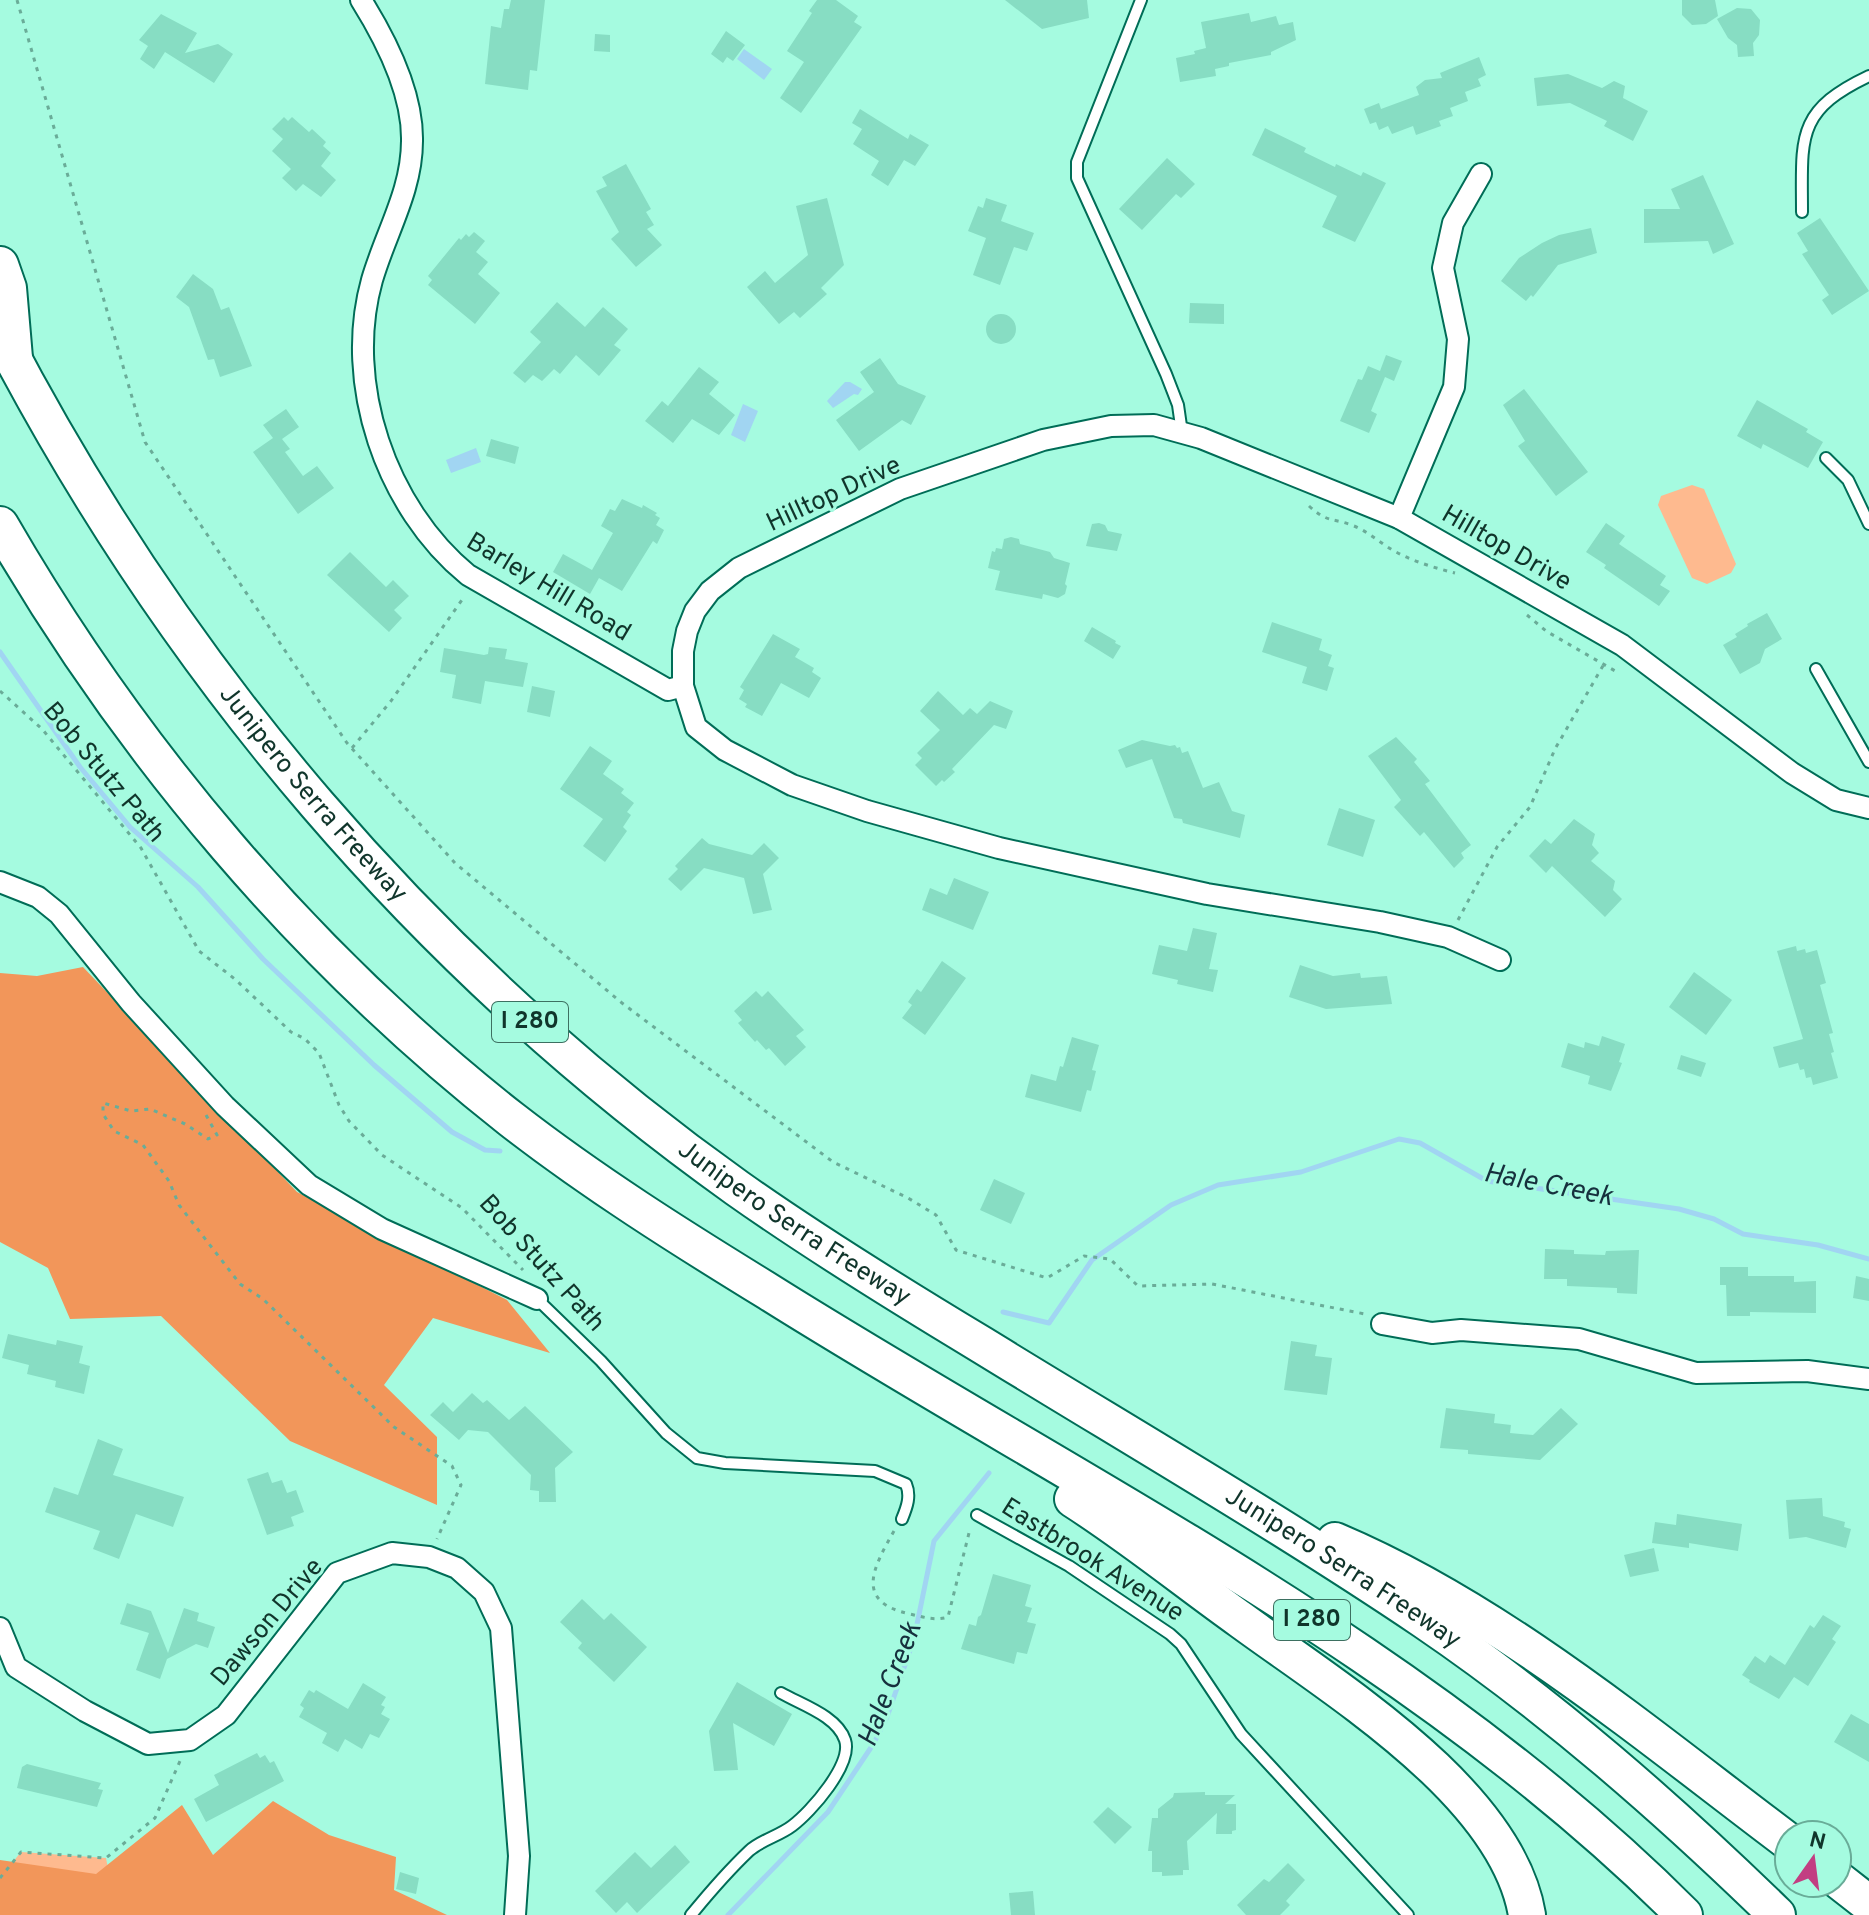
<svg xmlns="http://www.w3.org/2000/svg" width="1869" height="1915" font-family="Overpass,sans-serif">
<style>
.green{fill:#feba8f}
.forest{fill:#f2965a}
.water{fill:#a1d5f2}
.lines{fill:none;stroke-linecap:round;stroke-linejoin:round}
.stream{stroke:#a1d5f2;stroke-width:5}
.building{fill:#87ddc3}
.service-casing{stroke:#006d57;stroke-width:14}
.minor-casing{stroke:#006d57;stroke-width:24}
.motorway-casing{stroke:#006d57;stroke-width:40}
.path{stroke:#6aac98;stroke-width:3;stroke-dasharray:4 6;stroke-linecap:butt}
.service{stroke:#fff;stroke-width:10}
.minor{stroke:#fff;stroke-width:20}
.motorway{stroke:#fff;stroke-width:36}
.labels{text-anchor:middle;dominant-baseline:central;stroke-width:6;stroke-linejoin:round;paint-order:stroke}
.shield{fill:#a5fbe0;stroke:#3d7061;stroke-width:2}
.shield-label{font-size:24px;font-weight:bold;fill:#10352b}
.street-label{font-size:26px;fill:#10352b;stroke:#a5fbe0}
.water-label{font-size:28px;font-style:italic;fill:#16303d;stroke:#a5fbe0}
</style>
<rect width="100%" height="100%" fill="#a5fbe0"/>
<!-- green -->
<g class="green">
<path d="M1692 485 1704 489 1736 564 1731 573 1707 584 1692 578 1658 505 1661 496Z"/>
<path d="M21 1852 106 1858 117 1915H0V1878Z"/>
</g>
<!-- forest -->
<g class="forest">
<path d="M83 967 297 1192 507 1300 550 1353 433 1318 384 1385 437 1437V1505L290 1441 161 1316 70 1319 48 1268 0 1242V973L37 976Z"/>
<path d="M273 1801 329 1835 396 1857 394 1890 447 1915H0V1860L96 1874 182 1805 213 1855Z"/>
</g>
<!-- water -->
<g class="water">
<path d="M744 49 772 69 764 80 737 59Z"/>
<path d="M845 382H850L862 389 858 395 854 394 833 408 827 401Z"/>
<path d="M743 404 758 411 745 442 731 435Z"/>
<path d="M476 448 481 462 451 473 446 460Z"/>
</g>
<g class="lines">
<!-- stream -->
<g class="stream">
<path d="M0 652 80 767 130 827 198 887 263 959 374 1065 452 1132 485 1150 500 1151"/>
<path d="M1003 1312 1049 1323 1092 1260 1171 1205 1218 1185 1301 1172 1399 1139 1420 1143 1487 1181 1679 1209 1714 1219 1743 1234 1818 1245 1869 1259"/>
<path d="M728 1915 828 1812 874 1743 887 1717 914 1639 934 1541 989 1473"/>
</g>
</g>
<!-- building -->
<g class="building">
<path d="M511 0H545L537 71 530 70 528 90 485 84 491 26 501 28 504 9H509Z"/>
<path d="M817 0H836L858 16 854 22 862 27 801 113 780 98 804 62 787 51 812 13 809 11Z"/>
<path d="M1005 0H1087L1089 18 1042 29Z"/>
<path d="M1682 0H1715L1718 16 1706 24 1692 25 1682 15Z"/>
<path d="M1737 8 1751 9 1760 20 1759 35 1753 43 1754 56 1738 57 1737 45 1728 38 1717 19Z"/>
<path d="M1249 13 1251 22 1276 16 1279 25 1293 22 1296 40 1271 52V55L1229 63V66L1215 69 1216 76 1180 82 1176 58 1195 54 1194 51 1206 48 1201 22Z"/>
<path d="M161 14 197 33 185 53 218 44 233 54 214 83 165 52 154 69 140 59 148 46 139 40Z"/>
<path d="M726 31 745 45 733 61 727 57 723 63 711 54Z"/>
<path d="M595 34 610 35V52L594 51Z"/>
<path d="M1479 57 1486 75 1478 79 1481 86 1465 92 1468 101 1450 108 1453 116 1439 121 1441 126 1416 135 1413 126 1392 134 1388 126 1379 130 1376 122 1370 124 1364 109 1379 103 1381 109 1419 95 1416 87 1425 80 1442 78 1440 73Z"/>
<path d="M1568 74 1602 88 1614 81 1625 86 1623 98 1648 111 1633 141 1604 126 1607 121 1570 103 1537 106 1534 78Z"/>
<path d="M860 109 908 139 910 134 929 145 915 166 904 160 888 186 871 175 879 161 853 144 862 129 852 123Z"/>
<path d="M284 117 288 121 292 117 309 132 312 129 326 142 323 146 331 153 321 166 336 180 321 197 303 184 296 191 282 178 291 169 272 151 283 139 272 129Z"/>
<path d="M1265 128 1306 148 1304 152 1335 167 1336 164 1361 176 1363 172 1386 183 1355 242 1322 227 1337 196 1252 155Z"/>
<path d="M1167 158 1195 184 1181 198 1176 194 1142 230 1119 209Z"/>
<path d="M626 164 651 209 646 212 654 225 647 229 662 245 636 267 611 239 619 232 596 191 607 186 602 177Z"/>
<path d="M1703 175 1734 244 1713 254 1708 241 1644 243V209H1680L1671 189Z"/>
<path d="M827 198 844 265 821 288 827 294 800 318 794 312 779 324 747 287 765 271 775 283 808 255 796 206Z"/>
<path d="M986 198 1007 205 1001 221 1034 233 1027 251 1014 247 1000 285 973 275 986 238 968 231 978 206 983 208Z"/>
<path d="M1820 218 1869 291 1832 315 1822 300 1829 295 1802 254 1808 251 1797 233Z"/>
<path d="M1591 228 1597 253 1558 265 1533 297 1531 295 1526 301 1501 281 1519 258 1542 243 1559 235Z"/>
<path d="M474 232 485 241 476 252 488 262 478 274 500 293 475 324 428 285 432 280 428 276 459 238 461 240 466 234 469 237Z"/>
<path d="M193 274 213 289 221 310 229 307 252 366 220 377 214 359 208 360 189 307 176 297Z"/>
<path d="M557 302 585 327 603 307 628 329 614 345 621 350 599 376 576 355 560 374 554 369 542 381 533 375 525 383 513 373 541 342 530 332Z"/>
<path d="M1190 303 1224 304V324L1189 323Z"/>
<circle cx="1001" cy="329" r="15"/>
<path d="M1386 355 1402 361 1394 381 1385 377 1371 411 1377 414 1369 433 1340 421 1358 379 1362 380 1368 366 1380 371Z"/>
<path d="M880 358 898 384 926 396 911 425 902 420 859 451 836 420 874 392 860 372Z"/>
<path d="M699 367 719 382 709 394 735 415 719 435 692 419 673 443 645 421 662 401 668 406Z"/>
<path d="M1524 389 1588 472 1556 496 1518 446 1525 441 1503 405Z"/>
<path d="M1757 400 1808 429 1806 432 1823 442 1808 468 1763 444 1761 449 1737 436Z"/>
<path d="M286 409 299 427 282 439 290 449 285 452 303 476 317 466 334 488 298 514 253 452 273 438 263 425Z"/>
<path d="M491 439 519 447 515 464 486 456Z"/>
<path d="M622 499 642 508 643 505 657 513 655 515 660 518 656 525 664 530 657 544 653 541 622 591 599 578 590 594 553 572 563 554 592 570 613 533 601 526 610 509 615 511Z"/>
<path d="M1099 523 1105 525 1108 531 1122 534 1117 551 1086 546 1092 524Z"/>
<path d="M1606 523 1625 536 1619 544 1666 576 1660 585 1670 591 1659 606 1604 568 1606 565 1586 552Z"/>
<path d="M1011 537 1019 539 1020 544 1050 552 1054 558 1070 563 1065 584 1067 586 1065 594 1058 598 1043 594 1042 599 995 590 1000 571 988 568 992 551 995 552 996 548 1002 549 1004 539Z"/>
<path d="M350 552 386 587 393 580 409 596 394 610 402 618 389 632 327 575Z"/>
<path d="M1767 613 1782 639 1765 649 1760 663 1740 674 1723 645 1737 637 1735 634 1748 626 1747 624Z"/>
<path d="M1272 622 1322 639 1319 650 1332 655 1328 666 1334 668 1327 691 1302 683 1307 667 1262 652Z"/>
<path d="M1092 627 1116 641 1115 643 1121 646 1113 659 1084 641Z"/>
<path d="M773 634 800 649 795 657 814 668 812 672 821 678 809 698 781 683 762 716 745 707 747 704 739 699 744 690 740 687Z"/>
<path d="M489 647 507 649 505 659 528 663 523 687 485 681 481 704 452 698 456 675 440 672 444 648 484 655 488 654Z"/>
<path d="M532 686 555 691 550 717 527 712Z"/>
<path d="M938 691 963 715 970 708 977 714 990 701 1013 711 1006 729 994 725 952 769 955 772 944 782 942 780 936 786 915 765 922 758 917 753 940 730 920 711Z"/>
<path d="M1396 737 1417 759 1414 762 1430 781 1425 784 1471 845 1461 853 1464 858 1454 868 1424 832 1420 836 1394 807 1401 800 1368 756Z"/>
<path d="M1142 740 1170 746 1175 745 1177 748 1180 747 1182 753 1188 751 1203 788 1219 782 1232 811 1245 815 1240 838 1183 823 1182 819 1174 818 1152 759 1126 768 1118 750Z"/>
<path d="M590 746 612 761 603 774 624 789 621 793 634 803 627 812 631 815 623 827 627 831 605 862 583 846 603 819 560 789Z"/>
<path d="M1339 808 1375 820 1363 857 1327 845Z"/>
<path d="M1574 819 1595 834 1592 845 1599 853 1591 861 1615 881 1613 890 1622 899 1605 917 1552 866 1546 873 1529 856 1545 839 1551 844Z"/>
<path d="M702 838 709 844 752 855 764 843 779 858 763 874 772 910 753 914 744 878 704 868 681 891 668 879 678 869 675 866Z"/>
<path d="M954 878 989 892 973 930 922 910 930 888 947 895Z"/>
<path d="M1193 928 1217 933 1209 969 1218 970 1213 992 1177 984 1178 980 1152 974 1159 945 1187 951Z"/>
<path d="M1796 946 1797 951 1805 949 1806 953 1817 950 1826 983 1820 985 1833 1033 1829 1034 1834 1052 1831 1053 1838 1078 1813 1085 1811 1077 1806 1078 1804 1069 1800 1070 1798 1063 1779 1068 1773 1047 1803 1039 1777 951Z"/>
<path d="M942 961 966 978 925 1035 902 1018 912 1005 908 1002 917 989 921 992Z"/>
<path d="M1300 965 1333 976 1360 973 1361 978 1387 976 1392 1004 1326 1009 1289 997Z"/>
<path d="M1694 972 1732 1000 1706 1035 1669 1007Z"/>
<path d="M756 991 762 997 768 991 804 1030 796 1036 806 1047 785 1066 769 1048 766 1050 757 1040 755 1042 738 1023 742 1020 734 1011Z"/>
<path d="M1602 1036 1625 1044 1619 1062 1622 1063 1611 1091 1588 1084 1590 1076 1561 1067 1568 1043 1584 1048 1585 1042 1599 1046Z"/>
<path d="M1072 1037 1099 1045 1092 1070 1096 1071 1091 1091 1087 1090 1081 1112 1025 1097 1031 1074 1056 1081 1060 1066 1063 1067Z"/>
<path d="M1681 1055 1706 1063 1701 1077 1677 1069Z"/>
<path d="M994 1179 1025 1193 1011 1224 980 1210Z"/>
<path d="M1545 1249 1574 1250V1254L1605 1255 1606 1251 1639 1250 1637 1294 1617 1293V1288L1567 1286V1279H1544Z"/>
<path d="M1720 1267H1748V1276H1794V1282L1816 1281V1313L1750 1312V1316H1727L1726 1285H1720Z"/>
<path d="M1856 1276 1869 1279V1301L1853 1298Z"/>
<path d="M8 1334 56 1345 57 1340 83 1346 79 1363 90 1366 84 1394 55 1387 56 1381 27 1374 29 1365 2 1358Z"/>
<path d="M1291 1341 1317 1345 1315 1356 1332 1358 1327 1395 1284 1390Z"/>
<path d="M472 1393 483 1403 487 1400 509 1420 525 1406 573 1452 555 1468 556 1502H539V1491L530 1490 531 1475 488 1432 468 1430 459 1440 430 1415 443 1402 453 1412Z"/>
<path d="M1446 1408 1495 1414 1494 1423 1511 1425 1510 1433 1533 1435 1561 1408 1578 1424 1540 1460 1468 1454V1450L1440 1448Z"/>
<path d="M98 1439 123 1449 113 1475 184 1497 173 1527 136 1514 119 1559 93 1549 100 1531 45 1512 54 1487 78 1495Z"/>
<path d="M268 1472 272 1483 282 1480 287 1493 296 1490 304 1512 291 1517 294 1526 267 1535 247 1479Z"/>
<path d="M1822 1498 1823 1516 1845 1522 1844 1527 1851 1529 1846 1548 1806 1537 1789 1539 1786 1500Z"/>
<path d="M1677 1514 1742 1524 1738 1551 1689 1543V1548L1652 1543 1655 1522 1676 1525Z"/>
<path d="M1654 1548 1659 1571 1630 1577 1624 1555Z"/>
<path d="M993 1574 1031 1585 1025 1606 1032 1608 1027 1622 1036 1624 1027 1654 1017 1652 1014 1664 961 1649 969 1624 976 1626 978 1617 981 1615Z"/>
<path d="M582 1599 604 1620 611 1613 647 1647 614 1682 578 1648 582 1643 560 1622Z"/>
<path d="M127 1603 151 1611 168 1653 184 1608 199 1613 197 1621 215 1627 208 1648 196 1644 167 1659 160 1679 136 1670 149 1633 120 1624Z"/>
<path d="M1823 1615 1841 1626 1832 1639 1836 1642 1808 1686 1794 1677 1779 1699 1749 1682 1750 1680 1742 1675 1755 1656 1765 1663 1770 1655 1785 1665 1810 1625 1814 1628Z"/>
<path d="M737 1682 792 1714 774 1746 733 1723 738 1770 714 1771 709 1731Z"/>
<path d="M363 1683 386 1697 381 1705 385 1707 381 1714 390 1719 379 1738 370 1734 362 1749 345 1739 338 1752 322 1743 327 1733 299 1717 304 1708 300 1705 309 1690 314 1693 316 1690 348 1709Z"/>
<path d="M1851 1714 1869 1724V1762L1834 1742Z"/>
<path d="M257 1753 260 1758 265 1755 270 1763 274 1761 284 1781 206 1822 194 1799 219 1785 214 1775Z"/>
<path d="M27 1764 101 1783 98 1789 103 1790 97 1807 17 1788 22 1767Z"/>
<path d="M1205 1792V1795H1235L1225 1804H1236V1830L1232 1831V1834H1216L1217 1813 1187 1841 1189 1870H1183V1875L1162 1876V1872H1152V1851H1148L1152 1818H1158V1809L1173 1797 1174 1793Z"/>
<path d="M1108 1807 1132 1827 1115 1844 1093 1822Z"/>
<path d="M675 1845 690 1862 637 1913 627 1902 616 1913 595 1891 635 1852 651 1868Z"/>
<path d="M1288 1863 1305 1880 1286 1901 1290 1905 1280 1915H1246L1237 1905 1264 1879 1269 1882Z"/>
<path d="M400 1872 419 1878 416 1894 396 1889Z"/>
<path d="M1033 1891 1035 1915H1011L1009 1893Z"/>
</g>
<g class="lines">
<!-- service casing -->
<g class="service-casing">
<g id="service">
<path d="M1141 0 1077 162V178L1166 374 1178 405 1182 433"/>
<path d="M1802 212C1802 138 1795 111 1869 76"/>
<path d="M1826 458 1848 480 1869 524"/>
<path d="M1816 669 1869 762"/>
<path d="M537 1299 601 1361 666 1433 697 1458 725 1463 875 1471 906 1484C911 1496 907 1507 902 1519"/>
<path d="M977 1515 1069 1566 1170 1634 1181 1644 1241 1734 1408 1915"/>
<path d="M691 1915C709 1893 728 1871 749 1851 761 1840 779 1836 792 1826 811 1812 853 1764 845 1740 837 1716 802 1705 781 1693"/>
</g>
</g>
<!-- minor casing -->
<g class="minor-casing">
<g id="minor">
<path d="M361 0C386 40 413 92 412 141 412 191 386 232 372 280 343 383 386 508 468 575L668 690 683 686"/>
<path d="M1399 518 1454 387 1458 339 1443 268 1453 223 1481 174"/>
<path d="M0 882 38 897 59 914 131 1003 225 1106 309 1185 382 1229 537 1299"/>
<path d="M1500 960 1448 937 1380 922 1207 894 999 848 867 811 792 785 725 750 696 727 683 686V651L687 631 695 611 710 591 739 568 900 489 1043 440 1111 426 1154 425 1201 438 1399 518 1622 645 1792 773 1836 800 1869 808"/>
<path d="M1382 1324 1432 1333 1461 1330 1579 1339 1696 1373 1807 1371 1869 1379"/>
<path d="M0 1628 16 1667 85 1711 148 1744 190 1740 226 1715 337 1573 392 1553 429 1557 457 1568 484 1592 501 1628 519 1856 515 1915"/>
</g>
</g>
<!-- motorway casing -->
<g class="motorway-casing">
<g id="motorway">
<path d="M0 265 8 288 14 358"/>
<path id="s1" d="M0 334C177 674 424 965 737 1188 816 1244 899 1295 982 1345 1130 1436 1280 1523 1424 1620 1552 1707 1667 1808 1777 1915"/>
<path d="M0 525C131 752 305 957 511 1119 592 1182 681 1238 769 1292 1081 1488 1421 1651 1684 1915"/>
<path d="M1073 1499C1131 1536 1185 1580 1241 1620 1335 1689 1507 1793 1527 1915"/>
<path d="M1335 1541C1499 1610 1648 1736 1789 1842"/>
<path d="M1837 1879 1869 1904"/>
</g>
</g>
<!-- path -->
<g class="path">
<path d="M17 0 145 442 347 743 455 863 622 1003 833 1162 908 1198 936 1215 956 1250 1047 1278 1084 1256 1110 1259 1138 1286 1212 1284 1365 1314"/>
<path d="M1309 506C1329 524 1332 517 1354 526 1369 532 1381 544 1396 552 1415 562 1435 568 1455 573"/>
<path d="M1527 615 1546 631 1617 672"/>
<path d="M0 691 42 729 141 848 199 951 236 980 291 1032 305 1039 319 1053 339 1105 349 1121 382 1155 462 1208 523 1270"/>
<path d="M352 748 391 701 464 597"/>
<path d="M1458 920 1497 847 1530 807 1555 749 1604 664"/>
<path d="M206 1115 217 1135 208 1139 185 1124 150 1109 131 1111 103 1103V1114L114 1131 143 1145 169 1181 179 1205 240 1284 263 1299 394 1427 452 1466 461 1485 437 1539"/>
<path d="M894 1531C873 1568 854 1602 910 1614 923 1617 935 1621 948 1617L970 1529"/>
<path d="M0 1878 21 1852 106 1858 155 1818 180 1761"/>
</g>
<!-- service -->
<use href="#service" class="service"/>
<!-- minor -->
<use href="#minor" class="minor"/>
<!-- motorway -->
<use href="#motorway" class="motorway"/>
</g>
<g class="labels">
<!-- shield labels -->
<g class="shield">
<rect x="492" y="1002" width="76" height="40" rx="6"/>
<rect x="1274" y="1600" width="76" height="40" rx="6"/>
</g>
<g class="shield-label">
<text x="530" y="1022">I 280</text>
<text x="1312" y="1620">I 280</text>
</g>
<!-- street labels -->
<g class="street-label">
<text transform="translate(834 495) rotate(-25)">Hilltop Drive</text>
<text transform="translate(1506 549) rotate(30)">Hilltop Drive</text>
<text transform="translate(548 588) rotate(31)">Barley Hill Road</text>
<text transform="translate(103 773) rotate(50)">Bob Stutz Path</text>
<text stroke="none"><textPath href="#s1" startOffset="558">Junipero Serra Freeway</textPath></text>
<text stroke="none"><textPath href="#s1" startOffset="1206">Junipero Serra Freeway</textPath></text>
<text transform="translate(541 1264) rotate(48)">Bob Stutz Path</text>
<text transform="translate(1092 1561) rotate(32)">Eastbrook Avenue</text>
<text stroke="none"><textPath href="#s1" startOffset="1854">Junipero Serra Freeway</textPath></text>
<text transform="translate(268 1623) rotate(-50)">Dawson Drive</text>
</g>
<!-- water labels -->
<g class="water-label">
<text transform="translate(1548 1186) rotate(11)">Hale Creek</text>
<text transform="translate(891 1685) rotate(-69)">Hale Creek</text>
</g>
</g>
<!-- north arrow -->
<g transform="translate(1813 1859) rotate(14)"><circle r="38" fill="#a5fbe0" stroke="#69ac98" stroke-width="2"/>
<path d="M0-6L14 30L0 20L-14 30Z" fill="#c23e82"/>
<text y="-12" font-size="22" font-weight="bold" text-anchor="middle" fill="#10352b">N</text>
</g>
</svg>
